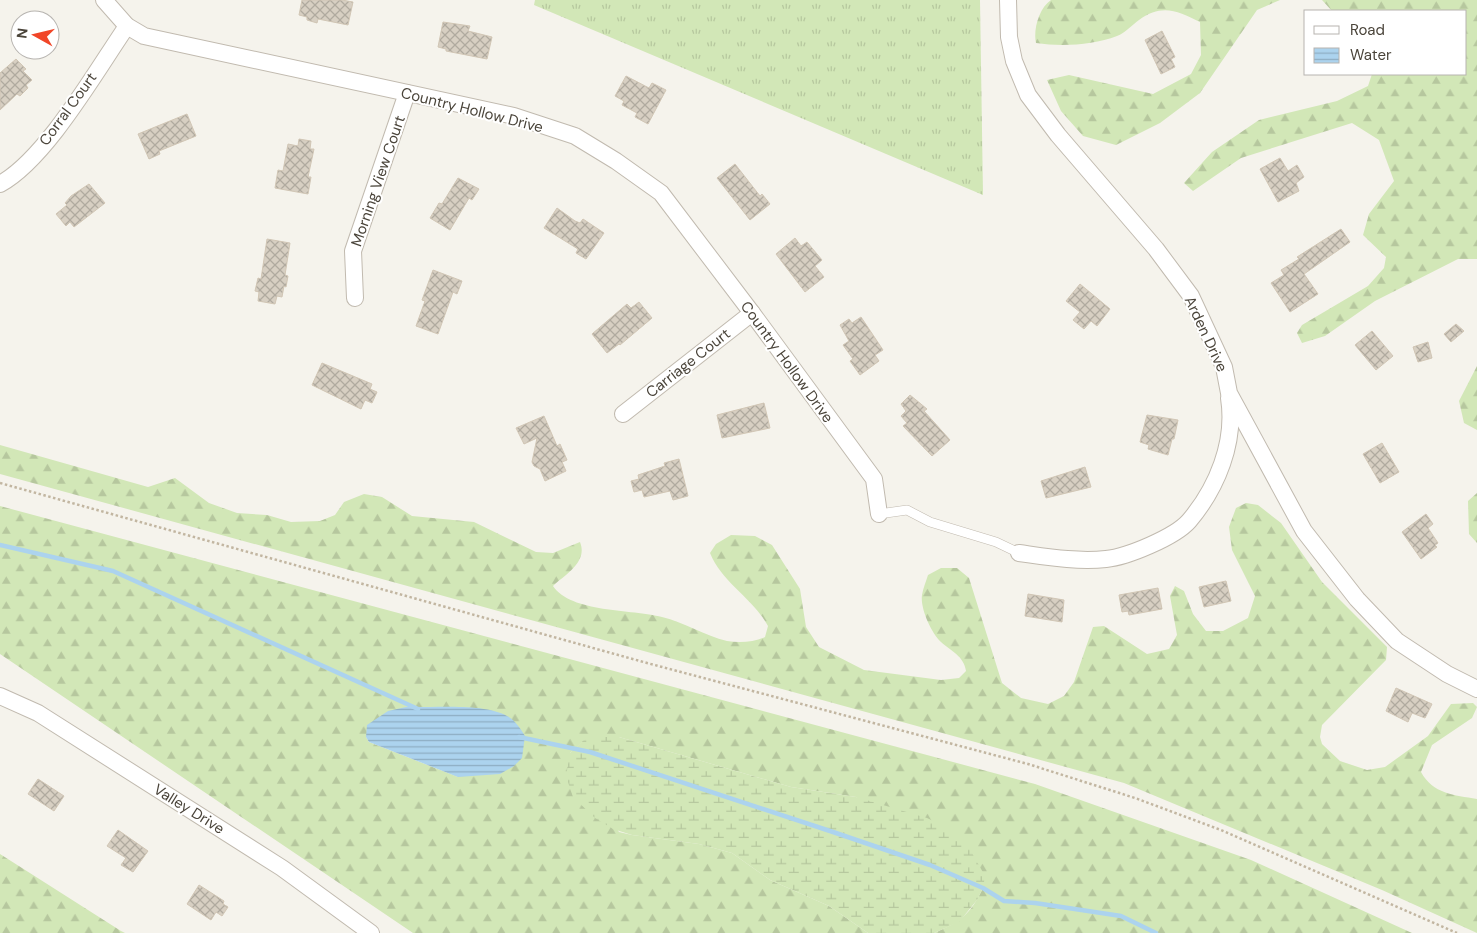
<svg xmlns="http://www.w3.org/2000/svg" width="1477" height="933" font-family="'DM Sans',sans-serif">
<style>
.grass{fill:url(#grass-tufts)}
.forest{fill:url(#forest-firs);fill-rule:evenodd}
.wetland{fill:url(#wetland-marsh)}
.water{fill:url(#water-rules)}
.lines{fill:none;stroke-linecap:round;stroke-linejoin:round}
.stream{stroke:#acd3ee;stroke-width:4.5}
.building{fill:url(#building-cross-hatch);stroke:#d1c6b5}
.lane-casing{stroke:#c1baaf;stroke-width:10}
.street-casing{stroke:#c1baaf;stroke-width:18}
.path{stroke:#c2b6a1;stroke-width:2.5;stroke-dasharray:2.5 2.5;stroke-linecap:butt}
.lane{stroke:#fff;stroke-width:9}
.street{stroke:#fff;stroke-width:16}
.labels{text-anchor:middle;dominant-baseline:central;stroke-width:4;stroke-linejoin:round;paint-order:stroke}
.street-label{font-size:15px;fill:#4a443a;stroke:#fff}
</style>
<defs>
<pattern id="grass-tufts" width="24" height="20" patternUnits="userSpaceOnUse" patternTransform="scale(1.25)"><rect width="24" height="20" fill="#d2e7b7"/><path d="M3 7l-1-3M5 7V3M7 7l1-3M15 17l-1-3M17 17v-4M19 17l1-3" fill="none" stroke="#b6c79e"/></pattern>
<pattern id="forest-firs" width="22" height="20" patternUnits="userSpaceOnUse" patternTransform="scale(1.25)"><rect width="22" height="20" fill="#d2e7b7"/><path d="M5 1l3.5 6h-7zM16 11l3.5 6h-7z" fill="#b6c79e"/></pattern>
<pattern id="wetland-marsh" width="20" height="14" patternUnits="userSpaceOnUse" patternTransform="scale(1.25)"><rect width="20" height="14" fill="#d2e7b7"/><path d="M1 5h8M5 5V1M11 12h8M15 12V8" fill="none" stroke="#b6c79e"/></pattern>
<pattern id="water-rules" width="6" height="5" patternUnits="userSpaceOnUse" patternTransform="scale(1.25)"><rect width="6" height="5" fill="#acd3ee"/><path d="M0 2.5h6" fill="none" stroke="#8eadc2"/></pattern>
<pattern id="building-cross-hatch" width="8" height="8" patternUnits="userSpaceOnUse" patternTransform="scale(1.25)"><rect width="8" height="8" fill="#d7cfc2"/><path d="M0 0l8 8M0 8l8-8" fill="none" stroke="#b0aa9f"/></pattern>
</defs>
<rect width="100%" height="100%" fill="#f5f3ec"/>
<!-- grass -->
<path class="grass" d="M535 0H980L983 195 534 5Z"/>
<!-- forest -->
<g class="forest">
<path d="M1051 0H1280L1257 10 1200 93 1160 123 1116 145 1083 136 1061 111 1047 80 1069 75 1153 94 1191 74 1201 55 1200 22C1178 11 1162 3 1139 20 1132 25 1125 33 1117 36 1093 45 1062 47 1036 43 1033 30 1039 8 1051 0Z"/>
<path d="M1322 0H1477V259H1458L1375 301 1325 336 1302 343 1297 333 1302 325 1368 286 1384 268 1386 257 1363 235 1369 214 1394 181 1379 140 1352 123 1241 158 1193 191 1184 183 1212 152 1259 120 1337 101 1368 86 1372 74H1466V11H1332Z"/>
<path d="M1477 366V430L1464 423 1459 401Z"/>
<path d="M0 445 148 487 175 478 209 503 237 513 267 515 291 522 320 521 335 515 344 502 364 494 382 497 412 516 474 522 536 552 553 553 580 542C588 562 566 574 553 586 571 613 632 609 662 617 684 622 705 636 727 641 740 643 754 642 765 637L768 626C753 598 722 583 710 553L716 544 731 535 755 536 772 545 800 589 806 627 819 647 864 670 941 680 959 678 966 671C964 656 951 651 941 642 931 633 920 608 922 595 923 588 926 582 928 575L941 568H957L969 578 1002 683 1021 698 1048 704 1064 696 1074 682 1093 627 1104 626 1147 654 1169 649 1177 635 1170 596 1175 586 1184 591 1193 614 1206 631H1223L1248 618 1255 596 1232 550 1229 527 1236 508 1246 503 1258 505 1281 523 1322 582 1387 647 1386 660 1322 725 1320 737 1322 744 1340 761 1367 770 1385 767 1428 736 1451 704 1473 703 1477 707 1472 718 1432 745 1421 772C1433 794 1454 795 1477 799V933L1382 890 1124 783 0 474Z"/>
<path d="M1477 493V543L1469 534 1468 501Z"/>
<path d="M0 506 1035 784 1251 860 1412 933H934C960 922 970 915 983 888L856 797 791 787 619 737H588L570 753 619 832 632 835 699 844 732 853 770 880 829 906 868 933H413L0 654ZM366 737 458 777 369 742Z"/>
<path d="M0 854 121 931 125 933H0Z"/>
</g>
<!-- wetland -->
<path class="wetland" d="M587 737H619L791 787 856 797 927 818 942 825 967 844 985 876 983 888 977 900 959 922 934 933H868L829 906 770 880 732 853 699 844 632 835 613 829 595 818 573 797 566 776 570 753Z"/>
<!-- water -->
<path class="water" d="M406 707C433 708 484 703 507 716 515 720 520 728 525 736L522 758 514 766 500 774 458 777 369 742 366 737 367 725 388 711Z"/>
<g class="lines">
<!-- stream -->
<g class="stream">
<path d="M0 545 113 571 418 709"/>
<path d="M519 737 590 752 833 832 930 865 983 888 1004 901 1035 903 1121 916 1156 933"/>
</g>
</g>
<!-- building -->
<g class="building">
<path d="M302 0H342L353 2 348 25 318 19 317 23 307 20V17L299 15Z"/>
<path d="M443 22 470 26 468 31 492 37 487 59 446 51V49L438 47Z"/>
<path d="M1162 31 1175 57 1171 59 1175 67 1161 74 1145 40Z"/>
<path d="M16 59 26 69 23 71 32 80 26 85 28 88 20 96 17 94 0 110V73Z"/>
<path d="M626 76 649 88 652 83 666 90 648 124 635 117 637 113 622 105 624 101 615 96Z"/>
<path d="M187 114 196 136 159 151 160 154 149 159 138 134Z"/>
<path d="M299 139 311 141 310 149H314L308 177H311L308 194 275 188 278 170 283 171 288 144 298 146Z"/>
<path d="M1280 158 1288 171 1297 165 1304 177 1296 183 1299 191 1278 202 1260 169Z"/>
<path d="M735 164 760 196 762 194 770 204 750 220 717 178Z"/>
<path d="M458 178 479 189 472 200 469 198 450 230 430 218 439 203 442 204Z"/>
<path d="M89 184 105 203 74 227 70 222 66 226 56 214 67 205 65 203 71 196Z"/>
<path d="M557 208 575 221 580 223 583 219 604 233 586 259 576 253 578 249 544 228Z"/>
<path d="M1341 229 1350 242 1304 274 1318 294 1290 312 1271 283 1284 275 1281 270 1299 259 1297 257Z"/>
<path d="M795 238 801 246 807 242 822 260 815 266 824 277 805 292 776 254Z"/>
<path d="M267 239 290 243 285 275 288 276 286 287 284 286 282 297 277 296 275 304 258 301 259 292 255 291 258 278 261 279Z"/>
<path d="M433 270 462 281 457 294 453 292 438 334 416 326 425 301 422 300Z"/>
<path d="M1080 284 1110 309 1097 326 1091 321 1084 329 1073 320 1080 312 1066 301Z"/>
<path d="M639 302 652 318 620 345 619 344 607 353 592 334 627 304 631 308Z"/>
<path d="M861 317 883 350 875 355 879 361 860 375 850 361 853 359 843 345 849 341 840 325 849 319 852 323Z"/>
<path d="M1456 324 1464 331 1451 342 1444 334Z"/>
<path d="M1372 331 1393 356 1376 370 1355 345Z"/>
<path d="M1428 342 1432 358 1418 362 1413 347Z"/>
<path d="M322 363 372 384 370 389 377 392 372 403 365 400 361 409 312 385Z"/>
<path d="M910 395 927 409 924 411 950 440 932 456 903 426 907 423 901 416 906 411 901 404Z"/>
<path d="M764 403 770 428 722 438 717 415Z"/>
<path d="M1147 415 1178 420 1174 439H1172L1168 455 1148 449 1149 445 1140 442Z"/>
<path d="M544 416 557 446 560 444 567 460 562 462 566 471 545 481 540 469 534 466 532 462 537 438 524 444 516 428Z"/>
<path d="M1382 443 1399 472 1380 483 1363 454Z"/>
<path d="M679 459 688 496 673 500 670 491 644 497 642 490 634 492 631 481 639 479 638 475 665 466 664 463Z"/>
<path d="M1085 467 1091 487 1046 498 1041 481Z"/>
<path d="M1426 514 1433 524 1428 528 1438 543 1435 545 1437 547 1421 559 1402 532Z"/>
<path d="M1226 581 1231 601 1204 607 1199 587Z"/>
<path d="M1158 588 1162 609 1129 615 1128 611 1122 612 1119 595Z"/>
<path d="M1028 594 1064 600 1062 622 1025 616Z"/>
<path d="M1396 688 1432 704 1425 718 1412 713 1408 722 1386 711Z"/>
<path d="M38 779 64 796 54 811 28 794Z"/>
<path d="M118 830 148 851 133 872 121 865 126 858 107 846Z"/>
<path d="M199 885 224 901 223 904 228 907 222 916 216 912 211 920 187 904Z"/>
</g>
<g class="lines">
<!-- lane casing -->
<g class="lane-casing">
<path id="lane" d="M879 514 907 510 930 522 996 542 1019 553"/>
</g>
<!-- street casing -->
<g class="street-casing">
<g id="street">
<path d="M104 0 127 26 144 36 514 116 575 136 616 161 661 193 752 313 874 479 879 514"/>
<path d="M1008 0 1009 37 1014 61 1028 95 1058 135 1156 249 1191 296 1224 367 1229 393 1304 531 1357 599 1397 641 1447 674 1477 689"/>
<path d="M0 184C46 159 96 71 127 26"/>
<path d="M355 298 353 251 407 93"/>
<path d="M623 414 752 313"/>
<path d="M1019 553C1048 557 1077 562 1106 559 1127 557 1175 537 1189 521 1217 488 1236 442 1229 398"/>
<path d="M0 696 38 713 282 868 371 933"/>
</g>
</g>
<!-- path -->
<path class="path" d="M0 483 647 663 1028 764 1135 798 1221 830 1457 933"/>
<!-- lane -->
<use href="#lane" class="lane"/>
<!-- street -->
<use href="#street" class="street"/>
</g>
<g class="labels">
<!-- street labels -->
<g class="street-label">
<text transform="translate(68 109) rotate(-54)">Corral Court</text>
<text transform="translate(472 110) rotate(14)">Country Hollow Drive</text>
<text transform="translate(378 181) rotate(-71)">Morning View Court</text>
<text transform="translate(1206 334) rotate(65)">Arden Drive</text>
<text transform="translate(787 362) rotate(54)">Country Hollow Drive</text>
<text transform="translate(688 363) rotate(-38)">Carriage Court</text>
<text transform="translate(189 809) rotate(32)">Valley Drive</text>
</g>
</g>
<!-- legend -->
<rect x="1304" y="10" width="162" height="65" fill="#ffffff" stroke="#b7b4b0"/>
<rect x="1314" y="26" width="25" height="8" fill="#ffffff" stroke="#b7b4b0"/>
<text x="1350" y="35" font-size="15" fill="#4a443a">Road</text>
<rect x="1314" y="48" width="25" height="15" fill="url(#water-rules)" stroke="#b7b4b0"/>
<text x="1350" y="60" font-size="15" fill="#4a443a">Water</text>
<!-- north arrow -->
<g transform="translate(35 35) rotate(278)"><circle r="24" fill="#ffffff" stroke="#b7b4b0"/>
<path d="M0-4L9 19L0 12L-9 19Z" fill="#f14628"/>
<text y="-8" font-size="14" font-weight="bold" text-anchor="middle" fill="#4a443a">N</text>
</g>
</svg>
